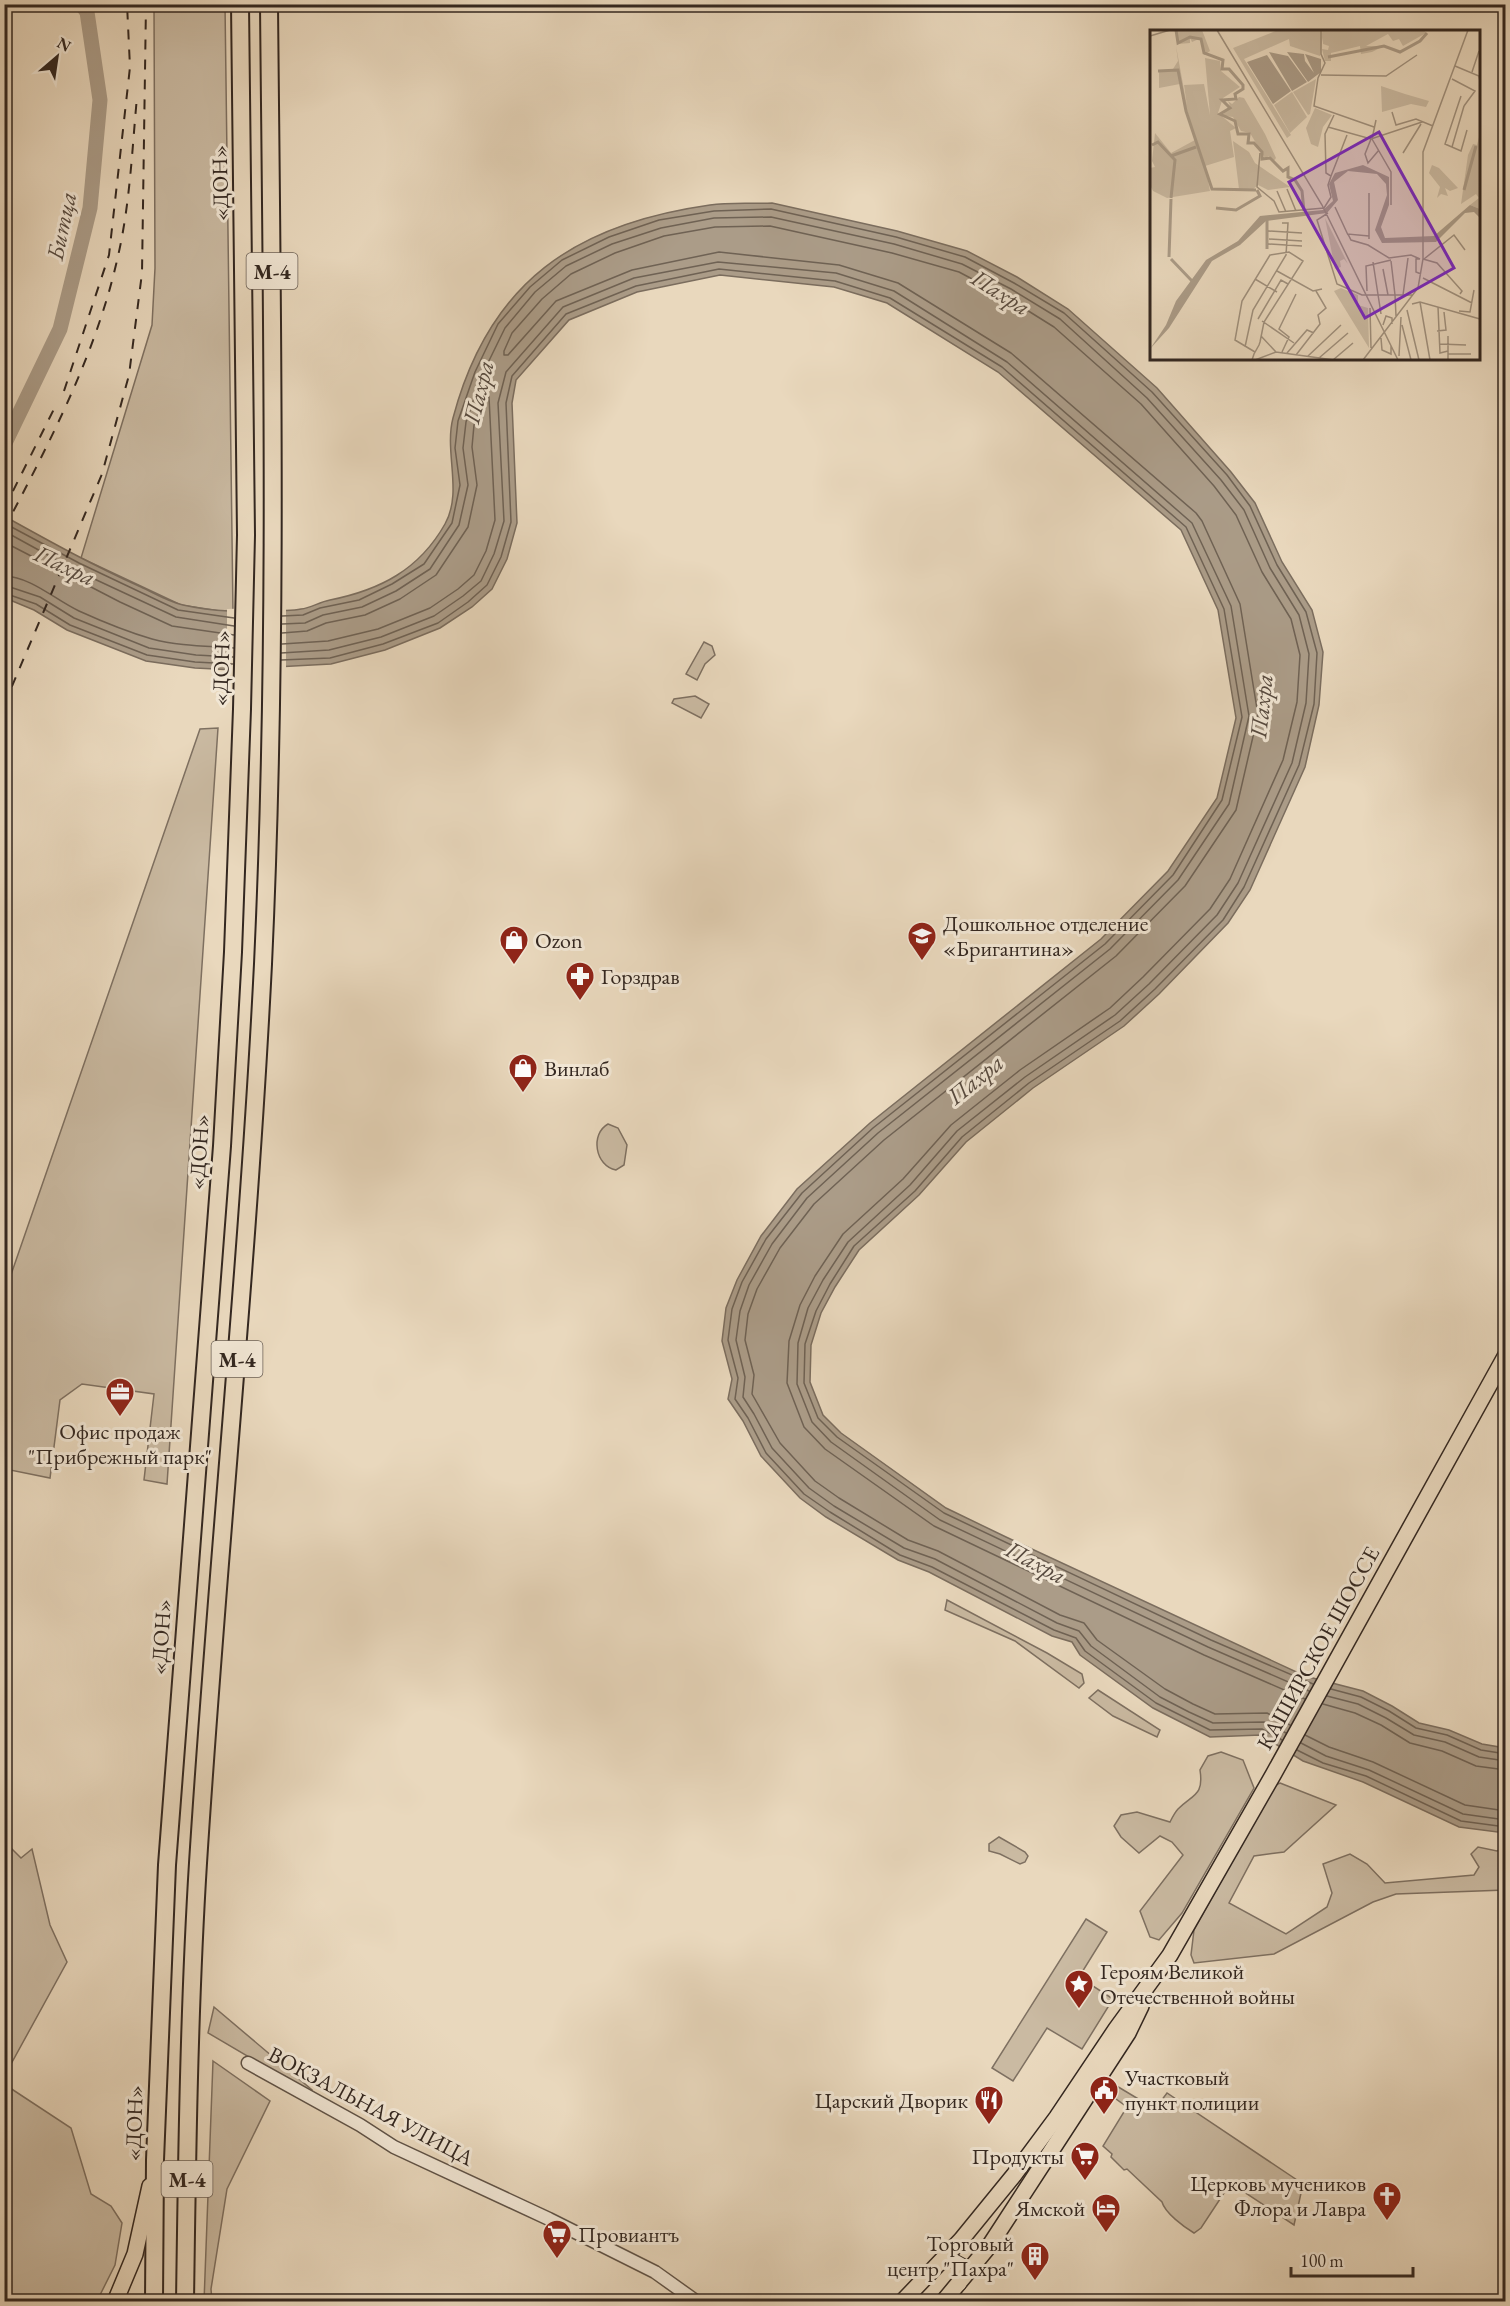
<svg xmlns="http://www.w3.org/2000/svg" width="1510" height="2306" font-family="'EB Garamond',serif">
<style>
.green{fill:#cabaa2;stroke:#7e7061;stroke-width:1.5}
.water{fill:#ab9c88;stroke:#7b6d5e;stroke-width:1.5}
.pier{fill:#e9d8bd}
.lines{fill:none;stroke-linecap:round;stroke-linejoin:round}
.shore{stroke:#6f6254;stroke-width:1.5}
.river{stroke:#ab9c88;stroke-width:15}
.tertiary-casing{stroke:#605347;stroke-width:15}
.secondary-casing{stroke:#332720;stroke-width:16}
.primary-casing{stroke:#332720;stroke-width:18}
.motorway-casing{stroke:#332720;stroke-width:20}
.tertiary{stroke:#f1e6d4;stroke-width:12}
.secondary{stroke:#f1e6d4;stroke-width:14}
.primary{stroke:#e9d8bd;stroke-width:15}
.motorway{stroke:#e9d8bd;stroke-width:16}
.rail{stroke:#332720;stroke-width:2;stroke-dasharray:10 10;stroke-linecap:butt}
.labels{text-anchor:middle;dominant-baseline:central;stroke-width:6;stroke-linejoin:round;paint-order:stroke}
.shield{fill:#f1e6d4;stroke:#6c6056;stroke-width:1.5}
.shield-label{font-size:21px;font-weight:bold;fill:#332720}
.street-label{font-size:22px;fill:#332720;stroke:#f1e6d4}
.poi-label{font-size:22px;fill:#332720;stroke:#f1e6d4;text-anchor:start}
.water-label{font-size:24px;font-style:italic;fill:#574a3f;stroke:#f1e6d4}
.inset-river{fill:none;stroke:#ab9c88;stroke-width:3}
.inset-road{fill:none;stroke:#a0917e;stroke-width:1.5}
.view{fill:#7b2cbf;fill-opacity:0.15;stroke:#7b2cbf;stroke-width:3}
.inset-edge{fill:none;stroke:#332720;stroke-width:3}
</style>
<rect width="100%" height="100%" fill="#e9d8bd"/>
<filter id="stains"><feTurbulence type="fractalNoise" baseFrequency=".00333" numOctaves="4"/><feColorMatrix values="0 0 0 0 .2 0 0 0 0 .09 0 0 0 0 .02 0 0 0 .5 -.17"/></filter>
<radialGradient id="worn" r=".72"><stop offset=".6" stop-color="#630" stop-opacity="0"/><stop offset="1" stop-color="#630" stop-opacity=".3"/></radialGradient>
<!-- green -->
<g class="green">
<path d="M154 5H225L233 613 181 605 81 558 152 325 155 268Z"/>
<path d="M704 642 712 646 715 655 705 664 697 680 686 674Z"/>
<path d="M695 696 709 704 701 718 672 703 674 699Z"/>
<path d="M218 728 167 1484 144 1480 154 1394 82 1384 60 1400 50 1478 5 1469V1292L200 729Z"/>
<path d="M608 1124 618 1128 627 1145 624 1165 616 1170C595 1166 590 1134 608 1124Z"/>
<path d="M947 1600 1047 1653 1082 1674 1084 1683 1079 1688 1015 1641 945 1610Z"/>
<path d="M1098 1690 1160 1730 1157 1737 1113 1716 1089 1698Z"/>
<path d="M1221 1752 1243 1760 1254 1788 1182 1913 1159 1940 1150 1937 1140 1911 1183 1855 1172 1842 1160 1836 1139 1853 1121 1837 1114 1826 1121 1815 1137 1812 1170 1822C1172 1818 1175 1812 1178 1809 1193 1794 1204 1796 1200 1770L1208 1756Z"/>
<path d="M1280 1783 1336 1805 1284 1852 1254 1856 1229 1903 1286 1934 1327 1907 1332 1893 1323 1864 1350 1854 1367 1864 1385 1883 1474 1875 1479 1867 1471 1854 1478 1847 1497 1851 1505 1847V1890L1396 1894 1373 1902 1274 1954 1194 1963 1191 1955 1194 1930 1274 1786Z"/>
<path d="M999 1837 1025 1852 1028 1856 1025 1862 1020 1864 1000 1854 989 1851V1844Z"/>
<path d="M5 1842 21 1858 32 1849 50 1925 67 1962 5 2075Z"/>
<path d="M1086 1919 1107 1932 1079 1977 1113 1999 1082 2049 1047 2028 1013 2081 992 2068Z"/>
<path d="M214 2007 312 2090 310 2093 208 2033Z"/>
<path d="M213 2061 270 2101 227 2189 211 2289 212 2301 204 2302Z"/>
<path d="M1110 2082 1155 2109 1167 2093 1303 2184 1294 2225 1226 2180 1222 2185 1226 2190 1201 2228 1194 2233C1184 2227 1165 2213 1162 2202L1127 2169 1124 2170 1111 2157 1112 2154 1103 2146 1127 2107 1105 2091Z"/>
<path d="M4 2084 71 2128 91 2194 111 2206 122 2223 115 2265 97 2301H5Z"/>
</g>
<!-- water -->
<path class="water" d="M772 203 897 231 967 251 1017 277 1068 309 1157 388 1231 472 1255 503 1282 562 1312 610 1323 652 1319 705 1305 767 1250 890 1228 923 1159 994 1124 1026 1033 1088 966 1142 919 1195 859 1250 835 1287 821 1313 811 1345 810 1382 823 1415 841 1433 946 1508 1006 1537 1305 1676 1363 1691 1392 1706 1419 1723 1449 1730 1482 1744 1505 1748V1833L1459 1827 1363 1782 1303 1761 1261 1735 1210 1737 1153 1708 1080 1655 1072 1642 1052 1636 929 1572 898 1560 826 1517 800 1498 761 1456 743 1421 728 1399 732 1379 722 1341 726 1308 737 1280 761 1236 797 1189 870 1123 1101 939 1168 871 1217 798 1236 718 1218 610 1181 530 998 372 887 303 834 287 720 275 637 292 569 320 516 380 512 403 517 523 507 559 492 589 472 607 440 628 385 650 331 664 275 667 257 671 195 668 146 661 67 630 34 610 5 598 4 516C49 541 94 566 141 587 154 593 169 602 183 605 214 612 244 612 275 611 283 610 293 611 301 609 311 608 319 602 330 600 380 590 419 570 445 524 463 492 444 452 453 418 489 282 575 224 710 205 730 202 752 204 772 203Z"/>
<!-- pier -->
<path class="pier" d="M286 607V669L257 674 227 673V609Z"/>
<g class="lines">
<!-- shore -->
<g class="shore">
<path d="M4 523 79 563 178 610 234 618"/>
<path d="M4 531 75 570 176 617 234 626"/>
<path d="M4 542 120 602 172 626 234 635"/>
<path d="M4 576C32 577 55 600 79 611 101 621 128 632 152 639 178 646 207 646 234 648"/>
<path d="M4 585 40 597 74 618 149 648 196 655 233 657"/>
<path d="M4 593 36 604 70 625 147 655 195 662 233 664"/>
<path d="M282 616 303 615 320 608 359 600 392 584 424 564 452 523 460 485 455 448 458 421 475 372 498 324 530 287 562 260 609 237 659 220 714 211 771 209 896 237 965 257 1014 283 1064 313 1152 392 1227 475 1250 506 1277 565 1306 612 1317 653 1314 704 1299 765 1244 887 1223 920 1155 989 1120 1021 1029 1083 962 1137 915 1191 854 1246 830 1284 816 1311 805 1344 804 1383 818 1418 837 1437 944 1513 1211 1640 1313 1684"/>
<path d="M282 624 305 623 323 615 362 607 396 591 430 569 459 525 468 485 463 448 466 422 482 375 505 328 535 292 566 266 612 244 661 228 714 218 771 217 894 244 962 264 1011 289 1060 319 1147 398 1221 480 1244 510 1270 568 1299 615 1309 654 1306 703 1292 763 1238 883 1217 915 1149 984 1115 1015 1025 1077 957 1131 910 1185 848 1242 823 1280 808 1308 798 1343 797 1384 812 1422 831 1442 940 1520 1208 1647 1309 1691"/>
<path d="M282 644 328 641 378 629 430 608 458 589 474 575 486 551 495 520 489 397 484 398 474 425 472 447 477 485 468 527 436 575 400 599 365 615 326 623 307 631 282 633"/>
<path d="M281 653 329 650 381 637 434 616 463 596 481 581 494 554 504 521 498 403 506 372 563 307 634 278 718 262 836 273 894 291 1007 362 1192 523 1231 606 1249 716 1229 804 1178 880 1110 949 878 1133 807 1198 772 1244 749 1285 740 1311 736 1340 745 1377 743 1397 754 1414 772 1448 809 1488 834 1506 904 1548 935 1559 1057 1623 1079 1631 1091 1646 1160 1697 1189 1712 1213 1723 1264 1722 1286 1733"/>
<path d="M281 660 330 658 383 644 438 623 468 602 487 585 501 557 511 522 506 403 512 376 566 314 636 286 719 269 835 281 890 298 1002 367 1186 527 1224 609 1242 717 1222 800 1173 875 1105 944 873 1128 802 1193 766 1239 742 1282 732 1309 728 1340 738 1378 735 1399 748 1418 766 1453 804 1494 830 1512 900 1555 932 1567 1054 1630 1076 1638 1085 1651 1156 1703 1210 1730 1262 1729 1282 1740"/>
<path d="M1331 1689 1361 1697 1389 1711 1416 1728 1447 1735 1481 1750 1506 1754"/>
<path d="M1327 1696 1358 1704 1386 1718 1414 1735 1445 1742 1479 1757 1506 1761"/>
<path d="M1323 1704 1355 1713 1381 1725 1410 1743 1442 1751 1476 1766 1506 1770"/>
<path d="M1290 1725 1267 1713 1215 1714 1193 1704 1165 1689 1097 1640 1084 1623 1060 1615 938 1551 908 1540 839 1498 815 1481 780 1443 752 1394 754 1375 745 1340 748 1314 757 1289 780 1248 814 1204 884 1140 1116 956 1185 886 1236 810 1258 715 1240 604 1202 521 1196 513 1011 353 898 283 839 265 719 252 632 270 556 301 508 355H504V351L512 333 542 299 571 274 615 253 664 236 715 227 770 226 892 253 959 272 1006 297 1054 327 1141 404 1214 486 1236 515 1262 572 1291 619 1300 655 1297 702 1283 760 1230 879 1210 909 1143 977 1110 1008 1020 1070 951 1125 903 1179 843 1234 815 1276 800 1305 789 1341 787 1383 804 1427 825 1449 934 1526 1204 1655 1305 1699"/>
<path d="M1305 1735 1329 1747 1373 1762 1465 1805 1506 1811"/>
<path d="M1301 1743 1326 1756 1369 1770 1463 1814 1506 1820"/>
<path d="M1297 1750 1323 1763 1366 1776 1461 1821 1506 1827"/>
</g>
<!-- river -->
<path class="river" d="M4 445 60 329 90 208 100 100 87 12 81 4"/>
<!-- tertiary casing -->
<g class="tertiary-casing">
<path id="tertiary" d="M248 2063 360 2125 394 2147 549 2219 655 2272 697 2302"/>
</g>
<!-- secondary casing -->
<g class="secondary-casing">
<path id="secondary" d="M939 2263 950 2259 961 2265 962 2273 959 2284"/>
</g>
<!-- primary casing -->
<g class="primary-casing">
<g id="primary">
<path d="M115 2302 135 2254 150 2186"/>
<path d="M902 2302 961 2240 1014 2175 1057 2117 1116 2029 1170 1955 1273 1775 1506 1355"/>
<path d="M943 2302 990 2245 1128 2033 1141 2006"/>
</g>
</g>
<!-- motorway casing -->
<g class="motorway-casing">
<g id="motorway">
<path d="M154 2302 155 2160 167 1865 222 1146 233 952 242 709 246 535 240 4"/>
<path d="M185 2302C187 2155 189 2009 198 1863 217 1563 248 1264 263 964 278 644 272 324 269 4"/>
</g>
</g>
<!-- tertiary -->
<use href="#tertiary" class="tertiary"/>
<!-- secondary -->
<use href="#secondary" class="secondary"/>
<!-- primary -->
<use href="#primary" class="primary"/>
<!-- motorway -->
<use href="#motorway" class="motorway"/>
<!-- rail -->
<g class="rail">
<path d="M64 391 109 255 130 67 127 4"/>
<path d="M4 509 54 409"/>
<path d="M4 529C50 442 97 352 118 256 130 204 132 150 137 97"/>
<path d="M4 705 102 474 129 375 142 273 146 4"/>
</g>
</g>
<!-- icons -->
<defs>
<g id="school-pin" transform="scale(1.5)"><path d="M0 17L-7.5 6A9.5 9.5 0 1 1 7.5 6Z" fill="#8f2418" stroke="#f1e6d4"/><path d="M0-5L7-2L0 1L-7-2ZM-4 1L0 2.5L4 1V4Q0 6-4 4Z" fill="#fff"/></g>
<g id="shop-pin" transform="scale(1.5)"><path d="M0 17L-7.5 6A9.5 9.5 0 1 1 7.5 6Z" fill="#8f2418" stroke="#f1e6d4"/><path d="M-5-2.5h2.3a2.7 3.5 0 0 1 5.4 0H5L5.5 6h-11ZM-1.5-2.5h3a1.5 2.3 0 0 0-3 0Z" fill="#fff"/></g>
<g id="pharmacy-pin" transform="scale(1.5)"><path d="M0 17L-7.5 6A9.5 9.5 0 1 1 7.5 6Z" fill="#8f2418" stroke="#f1e6d4"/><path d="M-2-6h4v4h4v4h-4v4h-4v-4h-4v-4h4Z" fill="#fff"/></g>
<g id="office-pin" transform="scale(1.5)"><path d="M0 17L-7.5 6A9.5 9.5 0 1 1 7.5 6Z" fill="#8f2418" stroke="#f1e6d4"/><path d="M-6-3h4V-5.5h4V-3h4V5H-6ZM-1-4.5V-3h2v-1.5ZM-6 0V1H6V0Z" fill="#fff"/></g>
<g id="sight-pin" transform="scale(1.5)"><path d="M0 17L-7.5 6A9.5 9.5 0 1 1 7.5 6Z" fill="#8f2418" stroke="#f1e6d4"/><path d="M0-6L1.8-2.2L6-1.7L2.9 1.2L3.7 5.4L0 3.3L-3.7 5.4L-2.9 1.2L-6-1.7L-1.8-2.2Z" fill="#fff"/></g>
<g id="civic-pin" transform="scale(1.5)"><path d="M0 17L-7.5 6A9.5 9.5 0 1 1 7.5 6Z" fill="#8f2418" stroke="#f1e6d4"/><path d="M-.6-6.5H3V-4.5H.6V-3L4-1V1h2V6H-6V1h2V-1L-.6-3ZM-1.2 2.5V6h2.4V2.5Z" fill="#fff"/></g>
<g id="restaurant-pin" transform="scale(1.5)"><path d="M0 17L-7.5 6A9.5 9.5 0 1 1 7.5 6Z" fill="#8f2418" stroke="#f1e6d4"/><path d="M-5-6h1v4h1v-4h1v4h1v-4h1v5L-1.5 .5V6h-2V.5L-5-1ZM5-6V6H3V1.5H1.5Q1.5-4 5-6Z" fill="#fff"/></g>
<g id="supermarket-pin" transform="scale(1.5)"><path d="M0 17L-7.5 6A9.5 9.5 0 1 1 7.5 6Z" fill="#8f2418" stroke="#f1e6d4"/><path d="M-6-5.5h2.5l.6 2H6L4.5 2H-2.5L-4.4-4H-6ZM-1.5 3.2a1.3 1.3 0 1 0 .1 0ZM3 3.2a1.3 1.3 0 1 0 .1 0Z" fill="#fff"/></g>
<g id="church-pin" transform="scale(1.5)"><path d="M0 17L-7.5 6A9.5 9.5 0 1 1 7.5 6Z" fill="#8f2418" stroke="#f1e6d4"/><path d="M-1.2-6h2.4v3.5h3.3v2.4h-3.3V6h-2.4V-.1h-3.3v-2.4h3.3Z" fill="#fff"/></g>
<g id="hotel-pin" transform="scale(1.5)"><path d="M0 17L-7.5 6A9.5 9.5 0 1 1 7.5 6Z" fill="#8f2418" stroke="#f1e6d4"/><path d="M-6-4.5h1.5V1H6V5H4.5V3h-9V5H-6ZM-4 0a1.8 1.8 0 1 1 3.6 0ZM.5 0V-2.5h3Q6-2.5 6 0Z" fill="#fff"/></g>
<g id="building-pin" transform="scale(1.5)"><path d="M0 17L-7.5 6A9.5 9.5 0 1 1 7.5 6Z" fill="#8f2418" stroke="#f1e6d4"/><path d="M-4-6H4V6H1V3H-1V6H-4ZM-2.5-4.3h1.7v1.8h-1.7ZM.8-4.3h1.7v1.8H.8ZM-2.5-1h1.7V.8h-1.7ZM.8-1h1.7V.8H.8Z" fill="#fff"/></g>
</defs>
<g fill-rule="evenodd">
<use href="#school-pin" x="922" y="936"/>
<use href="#shop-pin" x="514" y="940"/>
<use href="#pharmacy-pin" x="580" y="976"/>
<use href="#shop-pin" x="523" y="1068"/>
<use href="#office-pin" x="120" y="1392"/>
<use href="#sight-pin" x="1079" y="1984"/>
<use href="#civic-pin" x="1104" y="2090"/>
<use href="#restaurant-pin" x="989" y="2100"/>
<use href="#supermarket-pin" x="1085" y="2156"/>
<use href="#church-pin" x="1387" y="2196"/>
<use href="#hotel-pin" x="1106" y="2208"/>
<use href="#supermarket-pin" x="557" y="2234"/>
<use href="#building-pin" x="1035" y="2256"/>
</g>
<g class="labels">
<!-- shield labels -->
<g class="shield">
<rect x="246.5" y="253" width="51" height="36" rx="4.5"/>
<rect x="211.5" y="1341" width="51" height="36" rx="4.5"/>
<rect x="161.5" y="2161" width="51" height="36" rx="4.5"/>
</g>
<g class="shield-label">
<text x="272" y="271">М-4</text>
<text x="237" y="1359">М-4</text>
<text x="187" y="2179">М-4</text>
</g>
<!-- street labels -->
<g class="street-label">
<text transform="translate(220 183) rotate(-91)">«ДОН»</text>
<text transform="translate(221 668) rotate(-88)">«ДОН»</text>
<text transform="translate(199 1152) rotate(-86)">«ДОН»</text>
<text transform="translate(161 1637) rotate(-86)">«ДОН»</text>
<text transform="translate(1318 1648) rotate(-61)">КАШИРСКОЕ ШОССЕ</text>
<text transform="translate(371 2106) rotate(28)">ВОКЗАЛЬНАЯ УЛИЦА</text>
<text transform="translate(134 2123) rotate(-88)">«ДОН»</text>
</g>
<!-- poi labels -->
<g class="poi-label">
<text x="943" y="923">Дошкольное отделение<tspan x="943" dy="25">«Бригантина»</tspan></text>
<text x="535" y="940">Ozon</text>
<text x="601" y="976">Горздрав</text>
<text x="544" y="1068">Винлаб</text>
<text x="120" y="1431" text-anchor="middle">Офис продаж<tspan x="120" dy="25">"Прибрежный парк"</tspan></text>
<text x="1100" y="1971">Героям Великой<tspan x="1100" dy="25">Отечественной войны</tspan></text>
<text x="1125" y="2077">Участковый<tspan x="1125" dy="25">пункт полиции</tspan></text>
<text x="968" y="2100" text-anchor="end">Царский Дворик</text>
<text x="1064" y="2156" text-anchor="end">Продукты</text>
<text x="1366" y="2183" text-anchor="end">Церковь мучеников<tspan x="1366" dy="25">Флора и Лавра</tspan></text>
<text x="1085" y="2208" text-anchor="end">Ямской</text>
<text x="578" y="2234">Провиантъ</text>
<text x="1014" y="2243" text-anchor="end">Торговый<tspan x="1014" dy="25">центр "Пахра"</tspan></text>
</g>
<!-- water labels -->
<g class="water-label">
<text transform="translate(61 226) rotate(-78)">Битца</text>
<text transform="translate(1001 292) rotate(32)">Пахра</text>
<text transform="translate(478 392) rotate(-76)">Пахра</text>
<text transform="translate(65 565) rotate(25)">Пахра</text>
<text transform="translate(1261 706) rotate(-84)">Пахра</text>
<text transform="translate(975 1079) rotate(-39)">Пахра</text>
<text transform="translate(1036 1562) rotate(28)">Пахра</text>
</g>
</g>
<!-- overview -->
<g transform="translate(1150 30)">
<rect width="330" height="330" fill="#e9d8bd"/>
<path d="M26 0H52L60 21 54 25 51 8 42 12 40 8V13L28 14ZM128 0H171L173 5 170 26 140 16 139 9 94 29 141 105 137 108 83 18ZM172 0H274L276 3 253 16 249 9 243 11 238 4 216 16H234L222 22 211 24 210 16 181 23V31H175L172 19 178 20 179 16 173 14ZM26 16 37 76 34 55 54 54 60 85 55 28 70 31 71 41 90 57 73 68 68 83 86 98 80 101 84 127 55 136 60 161 17 168 3 161 0 155V138L5 137 2 131 5 103 21 123 45 110 30 54 9 58V42L23 39 28 31ZM166 49 160 84 158 85 143 62ZM231 56 255 64 279 71 276 77 261 74 232 82ZM142 62 157 87 140 103 124 75ZM89 67 94 68 115 104 126 128 123 132 119 126 115 128 100 103 91 101 83 87 75 86 73 83 81 78 78 71 82 74ZM165 78 182 85 173 97 168 117 161 114 156 98ZM330 103V179L320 175 329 168 326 164 311 174 318 125 323 114 327 115ZM83 111 99 122 105 133 140 157 118 160 108 155 102 160 89 159ZM282 135 289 138 308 158 300 161 295 158 298 166 291 164 287 168 290 157 279 143ZM175 188 198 234 194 229 190 231 191 237 185 239ZM191 258 208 265V275L218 278 219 318 184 261Z" fill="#cabaa2"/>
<path d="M119 22 138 26 157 52 142 61ZM137 22 154 24 155 31 164 43 155 24 171 29V42L158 52ZM117 25 141 61 123 74 97 32ZM213 135 239 147V175L231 197 235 208 284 206 320 175 330 179V188L324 182 315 183 286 212 232 213 225 200 237 165 236 154 227 144 198 141 184 152 188 170 177 183 116 191 90 215 62 231 19 298 0 319 16 295 26 271 56 230 88 211 110 186 173 180 183 171 179 154 185 143Z" fill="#ab9c88"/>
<path class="inset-river" d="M26 0 28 13 40 7 51 9 54 23 73 30 72 39H79L93 55V59L85 64 86 69 72 70 80 78 70 84 85 91 88 104H99L98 113H104L112 122V129L120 128 133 141 138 138V147L145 150 152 161 154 181M178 27 234 16 250 22 270 11 277 3M8 41 28 40 36 81 62 159 106 160M2 115 8 112 25 130 21 168M21 126 46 117M314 160 326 116M66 178 86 180 110 166 107 160M117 219V188M19 227 21 169M21 229 42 251"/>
<path class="inset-road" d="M67 0 172 175 248 330M171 0V24L175 33 168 48 164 76 224 97M0 6 20 0M305 36 329 46 330 51M322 42 329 21M171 45 236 46 267 25M302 49 325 61 314 76M311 66 295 114 311 121 317 100M242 82 246 95 266 89 283 96M178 97 221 109 272 92M221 109 215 124 218 133 229 120M222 109 241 142V175M222 109 226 90M302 117 314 76M110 123 107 157 124 171 129 182 174 178 181 167 178 155 181 146 176 143 175 104 184 85M253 123 271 94M181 146 197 105M137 159 146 181M127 161 136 182M219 163V209M185 177 198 205M178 183 167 190 187 254 212 265H263M118 201 152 203M219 206 198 204 201 210 218 215 239 228 261 225 270 229M119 209 152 211M118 214 152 216M270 229H266V242L271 244M273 229 287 233 312 261 310 264M274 229 304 205 315 220M241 231 245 265M223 232 231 284M233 239 238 265M127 241 163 261 172 259M273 248 322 273M105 249 127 262M217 261 216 236 241 230M245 265 246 286M253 265 258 228M270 272 280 330M262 274 270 272 330 289M288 277 290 323 298 321M220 278 221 318M257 280 269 330M309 281 320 282 324 260M108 289 131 250 138 254M112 291 144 313M233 295 236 286 242 288V294M252 295 261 330M287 301 296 300 294 282M111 306 126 322M231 308 232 320 241 324V316M290 314 316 315M95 317 103 280 136 225 138 193H132M132 322 139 307 129 299 146 264M137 323 157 300 164 303M298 324H321M146 325 170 294 168 285 176 278 166 261M158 326 191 295M249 326 251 287M169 328 198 303M102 330 104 324 109 315 110 312 114 292 153 231 139 222 120 225 92 271 85 310 105 322M105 330 126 322 184 330M183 330 203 313M213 330 268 258 273 229V122L318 0M298 330V306"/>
<path class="view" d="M229 102 304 238 215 288 139 152Z"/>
<rect width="330" height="330" class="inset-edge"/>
</g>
<!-- margin -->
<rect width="1510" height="2306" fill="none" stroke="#e9d8bd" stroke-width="24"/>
<rect x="6" y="6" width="1498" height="2294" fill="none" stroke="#332720" stroke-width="3"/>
<rect x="12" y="12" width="1486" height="2282" fill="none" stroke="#332720" stroke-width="1.5"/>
<!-- north arrow -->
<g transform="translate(57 57) rotate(29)" stroke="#f1e6d4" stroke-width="4.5" paint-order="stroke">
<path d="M0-4.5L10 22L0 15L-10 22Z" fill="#332720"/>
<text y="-9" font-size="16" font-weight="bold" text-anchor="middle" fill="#332720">N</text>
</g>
<!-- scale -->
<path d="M1291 2267v9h122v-9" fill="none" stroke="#332720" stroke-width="3"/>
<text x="1300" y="2267" font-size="18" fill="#332720" stroke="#f1e6d4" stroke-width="4.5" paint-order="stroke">100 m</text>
<rect width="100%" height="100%" filter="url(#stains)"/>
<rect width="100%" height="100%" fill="url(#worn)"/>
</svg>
